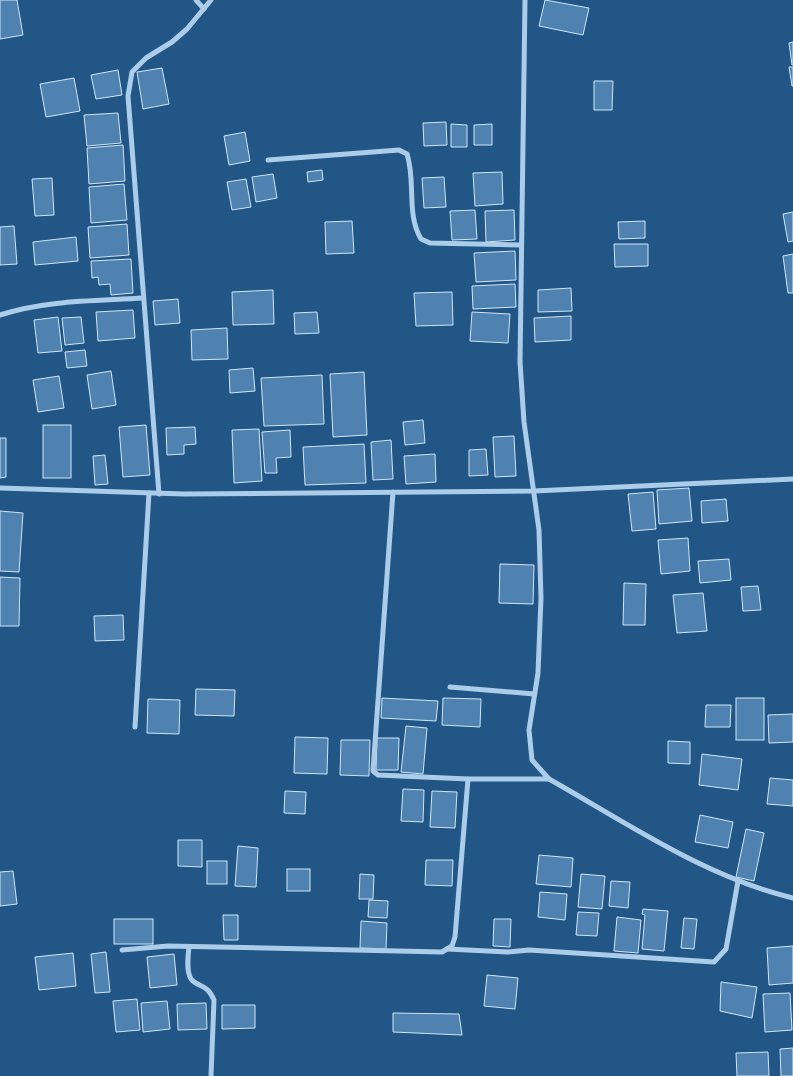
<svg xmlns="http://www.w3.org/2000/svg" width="793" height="1076" font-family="'DM Sans',sans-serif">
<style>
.building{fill:#4f82b0;stroke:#d0e5f7}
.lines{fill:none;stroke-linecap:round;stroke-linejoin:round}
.minor{stroke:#accde9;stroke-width:5}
</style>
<rect width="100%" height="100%" fill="#225686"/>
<!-- building -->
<g class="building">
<path d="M0 0H17L23 35 0 39Z"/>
<path d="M545 0 589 8 583 35 539 26Z"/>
<path d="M793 42V65H792L789 43Z"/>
<path d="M789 67H793V86H792Z"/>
<path d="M162 68 169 104 143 109 137 72Z"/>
<path d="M118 70 122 95 96 99 91 75Z"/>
<path d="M74 78 80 111 46 117 40 84Z"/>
<path d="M594 81H613L612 110H594Z"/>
<path d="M118 113 121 143 87 146 84 115Z"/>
<path d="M446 122 447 145 424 146 423 123Z"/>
<path d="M451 124 467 125V147H451Z"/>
<path d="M492 124V145H474V125Z"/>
<path d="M245 132 250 161 229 165 224 136Z"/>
<path d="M123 145 125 181 89 184 87 148Z"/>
<path d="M322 170 323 180 308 182 307 172Z"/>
<path d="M502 172 503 204 475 206 473 173Z"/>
<path d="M273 174 277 198 256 202 252 177Z"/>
<path d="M444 177 446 207 424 208 422 178Z"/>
<path d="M52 178 54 215 35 216 32 179Z"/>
<path d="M246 179 251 207 232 210 227 182Z"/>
<path d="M124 184 127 220 91 223 89 187Z"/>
<path d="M475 210 477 239 452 240 450 211Z"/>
<path d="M514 210 515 240 486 242 485 211Z"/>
<path d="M793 212V241L788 242 783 214Z"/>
<path d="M352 221 354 253 326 254 325 222Z"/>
<path d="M645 221V238L619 239 618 222Z"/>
<path d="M127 224 129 255 90 258 88 227Z"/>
<path d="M14 226 17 264 0 265V227Z"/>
<path d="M76 237 78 261 35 265 33 242Z"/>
<path d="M614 244H648V266L615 267Z"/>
<path d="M515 251 516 280 476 282 474 253Z"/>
<path d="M793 254V293H788L783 256Z"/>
<path d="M131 259 133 293 111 295 110 284 99 285 98 277 92 278 91 261Z"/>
<path d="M515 284 516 307 473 309 472 286Z"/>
<path d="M571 288 572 311 538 312V290Z"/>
<path d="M273 290 274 324 233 325 232 292Z"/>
<path d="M452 292 453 325 416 326 414 293Z"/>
<path d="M178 299 180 323 155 325 153 301Z"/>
<path d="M133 310 135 338 98 341 96 312Z"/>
<path d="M317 312 319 333 295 334 294 313Z"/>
<path d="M472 312 510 314 508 343 470 341Z"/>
<path d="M571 316V340L535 342 534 318Z"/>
<path d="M58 317 62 351 38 353 34 320Z"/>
<path d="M81 317 84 343 65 345 62 318Z"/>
<path d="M227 328 228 359 192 360 191 330Z"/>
<path d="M85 350 87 366 67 368 65 352Z"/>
<path d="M253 368 255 391 230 393 229 370Z"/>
<path d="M111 371 116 405 92 409 87 375Z"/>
<path d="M364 372 367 435 333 437 330 374Z"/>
<path d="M322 375 324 424 264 426 261 378Z"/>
<path d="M59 376 64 408 38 412 33 380Z"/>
<path d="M423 420 425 443 405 445 403 422Z"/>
<rect x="43" y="425" width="28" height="53"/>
<path d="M146 425 150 475 123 477 119 427Z"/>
<path d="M195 427 196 444 184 445V454L167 455 166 428Z"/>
<path d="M259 429 262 481 234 483 232 430Z"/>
<path d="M290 430 291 457 276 458 277 473H265L262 432Z"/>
<path d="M514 436 516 476 495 477 493 437Z"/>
<path d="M0 438H6V477L0 478Z"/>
<path d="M391 440 393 479 373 480 371 442Z"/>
<path d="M364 444 366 483 305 485 303 447Z"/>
<path d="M486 449 488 475 469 476V450Z"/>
<path d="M435 454 436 482 406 484 404 456Z"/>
<path d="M105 455 108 484 95 485 93 456Z"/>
<path d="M689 488 692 521 659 524 657 490Z"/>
<path d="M653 492 656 529 632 531 628 494Z"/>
<path d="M726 499 728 521 702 523 701 501Z"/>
<path d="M0 511 23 513 19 572 0 571Z"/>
<path d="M688 538 690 571 661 574 658 540Z"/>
<path d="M729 559 731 580 700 583 698 561Z"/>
<path d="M500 564 534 565 533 604 499 603Z"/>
<path d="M0 577 20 578 19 626H0Z"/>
<path d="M624 583 646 584 645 625H623Z"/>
<path d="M758 586 761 610 743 611 741 587Z"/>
<path d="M703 593 707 631 677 633 673 595Z"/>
<path d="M123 615 124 640 95 641 94 616Z"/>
<path d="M196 689 235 690 234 716 195 715Z"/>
<path d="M382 698 438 701 436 721 381 718Z"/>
<path d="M443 698 481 699 480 727 442 725Z"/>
<rect x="736" y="698" width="28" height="42"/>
<path d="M148 699 180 700 179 734 147 733Z"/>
<path d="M706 705H731L730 727H705Z"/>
<path d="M793 714V742L769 743 768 715Z"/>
<path d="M406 726 427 728 423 774 401 772Z"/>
<path d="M295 737 328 738 327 774 294 773Z"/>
<path d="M377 738H399L398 770H376Z"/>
<path d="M341 740H370L369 776 340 775Z"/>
<path d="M668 741 690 742V764L668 763Z"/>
<path d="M702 754 742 759 738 790 699 785Z"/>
<path d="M770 778 793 780V806L767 804Z"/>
<path d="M403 789 424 790 423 822 401 821Z"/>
<path d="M285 791 306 792 305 814 284 813Z"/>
<path d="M432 791 457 792 455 828 430 827Z"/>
<path d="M700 815 733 822 728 848 695 842Z"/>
<path d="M746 829 764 833 754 881 736 877Z"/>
<path d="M178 840H202V867L178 866Z"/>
<path d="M238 846 258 848 256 887 235 886Z"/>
<path d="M539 855 573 858 571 887 536 884Z"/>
<path d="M426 860H453L452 886 425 885Z"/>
<rect x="207" y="861" width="20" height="23"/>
<rect x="287" y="869" width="23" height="22"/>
<path d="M13 871 17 904 0 906V872Z"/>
<path d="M360 874 374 875 373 899H359Z"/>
<path d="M581 874 605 876 602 909 578 907Z"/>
<path d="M611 881 630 882 628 908 609 906Z"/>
<path d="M540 892 567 894 565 920 538 917Z"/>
<path d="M369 900 388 901 387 918 368 917Z"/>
<path d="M643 909 668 911 664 951 642 949 645 915 642 914Z"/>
<path d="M578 912 599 913 597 936 576 935Z"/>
<path d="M223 915H238V940H224Z"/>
<path d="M617 917 641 920 638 953 614 951Z"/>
<path d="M684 918 697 919 694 949 681 948Z"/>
<rect x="114" y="919" width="39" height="25"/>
<path d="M494 919H511L510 947 493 946Z"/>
<path d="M361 921 387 923 386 949 360 948Z"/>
<path d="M793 946V983L769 985 767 948Z"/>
<path d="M106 952 110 992 95 993 91 954Z"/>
<path d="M73 953 76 986 39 990 35 957Z"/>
<path d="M174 954 177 985 150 988 147 957Z"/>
<path d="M487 975 518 978 515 1009 484 1006Z"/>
<path d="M721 982 757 987 752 1018 720 1011Z"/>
<path d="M790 993 792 1030 765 1032 763 994Z"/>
<path d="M137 999 140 1030 116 1032 113 1001Z"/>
<path d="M167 1001 170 1029 143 1032 141 1003Z"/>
<path d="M206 1003 207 1029 178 1030 177 1004Z"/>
<path d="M222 1005H255V1028L222 1029Z"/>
<path d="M393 1013 459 1014 462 1035 393 1032Z"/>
<path d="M793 1048V1076H781L780 1049Z"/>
<path d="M768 1052 769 1076H737L736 1053Z"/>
</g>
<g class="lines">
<!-- minor -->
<g class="minor">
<path d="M196 0 204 9"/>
<path d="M525 0 520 362 524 422 539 530 541 598 538 673 529 730 532 760 549 779C627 823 705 877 793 898"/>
<path d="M268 160 399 150 407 154C416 181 406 214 421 239L430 243 521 245"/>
<path d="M0 315C46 300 95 301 143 298"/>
<path d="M0 488 184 494 534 491 793 479"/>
<path d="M393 492 373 771 378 775 468 779H549"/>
<path d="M159 494 128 96 132 72 146 58 172 42 187 29 211 0"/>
<path d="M450 687 534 694"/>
<path d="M135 727 149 493"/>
<path d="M189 947C188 956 186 971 191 979 198 988 207 983 214 1000L211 1076"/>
<path d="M447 949 508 952 529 950 714 962 726 949 738 881"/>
<path d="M122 950 168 946 218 947 442 952 452 946 455 937 468 779"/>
</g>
</g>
</svg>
